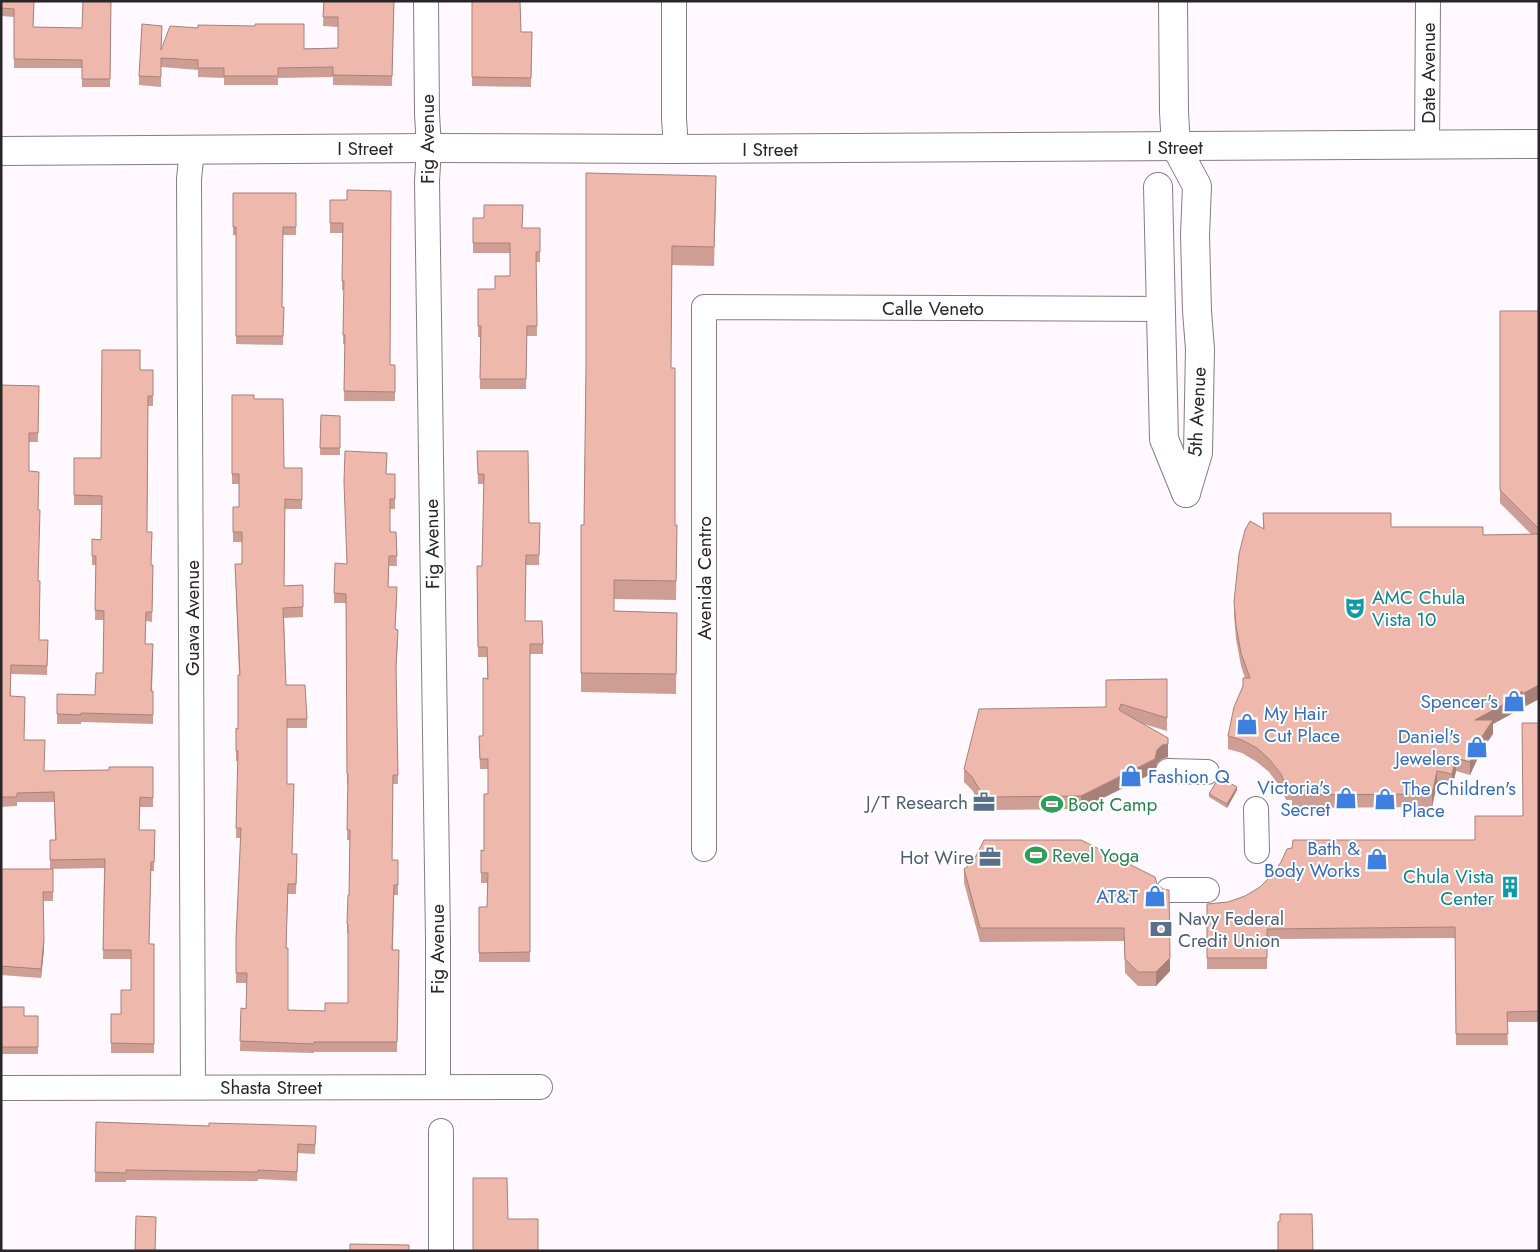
<svg xmlns="http://www.w3.org/2000/svg" width="1540" height="1252" font-family="Jost,sans-serif">
<style>
.lines{fill:none;stroke-linecap:round;stroke-linejoin:round}
.street-casing{stroke:#847d83;stroke-width:26}
.secondary-casing{stroke:#847d83;stroke-width:30}
.street{stroke:#fff;stroke-width:24}
.secondary{stroke:#fff;stroke-width:28}
.wall{fill:#ce9e95}
.shaded-wall{fill:#a78179}
.building{fill:#efb8ad;stroke:#a78179}
.labels{text-anchor:middle;dominant-baseline:central;stroke-width:4;stroke-linejoin:round;paint-order:stroke}
.street-label{font-size:19px;fill:#292629;stroke:#fff}
.culture-label{font-size:19px;fill:#0d838f;stroke:#fff;text-anchor:start}
.shop-label{font-size:19px;fill:#366cbe;stroke:#fff;text-anchor:end}
.service-label{font-size:19px;fill:#4e5e75;stroke:#fff;text-anchor:end}
.leisure-label{font-size:19px;fill:#27864d;stroke:#fff;text-anchor:start}
</style>
<rect width="100%" height="100%" fill="#fff8fe"/>
<g class="lines">
<!-- street casing -->
<g class="street-casing">
<g id="street">
<path d="M426 1 427 114 429 148 427 181 438 940V1087"/>
<path d="M674 1V118L676 149"/>
<path d="M1427 145 1428 1"/>
<path d="M192 149 189 179 193 1087"/>
<path d="M1168 771 1207 772"/>
<path d="M1256 809 1257 851"/>
<path d="M704 849V307L1161 309"/>
<path d="M1169 890H1207"/>
<path d="M1 1088 540 1087"/>
<path d="M441 1251V1131"/>
</g>
</g>
<!-- secondary casing -->
<g class="secondary-casing">
<g id="secondary">
<path d="M1173 1 1174 112 1176 147 1197 186 1195 235 1197 311 1200 349 1198 453 1186 493"/>
<path d="M1 151 429 148 676 149 1539 144"/>
<path d="M1158 187 1164 439 1186 493"/>
</g>
</g>
<!-- street -->
<use href="#street" class="street"/>
<!-- secondary -->
<use href="#secondary" class="secondary"/>
</g>
<!-- wall -->
<g class="wall">
<path d="M1 1H34L33 27 82 28 111 1 110 87H82V68H14V17L1 16Z"/>
<path d="M324 1H394L392 86 333 85V77L278 78V85H224V78L198 77V70L161 67V87L139 85V76L162 50 338 48V27L323 26Z"/>
<path d="M472 1 521 32H532L531 87 472 86Z"/>
<path d="M586 173 716 196 714 266 672 265 671 368 675 525H677L676 600 614 599V611L677 613 676 694 581 692V525H584L586 370Z"/>
<path d="M233 193H296V235H283L282 307H284L283 345 236 344V235H233Z"/>
<path d="M330 200H347L390 365H395V401H344L345 344H343L344 290H342L343 233H330Z"/>
<path d="M473 218 522 228H540V262H536L537 336H527L526 389H480V337H478V289H495L510 276V253H473Z"/>
<path d="M1500 311H1539V699L1522 708V704L1515 712 1493 724V734L1481 751 1470 775 1456 771 1452 787 1437 784 1432 807 1292 808V800H1286L1281 788 1269 772 1257 762 1242 753 1228 749V736L1245 678 1241 666 1236 639 1234 616V602L1263 529V513L1391 527 1483 535 1531 534 1500 503Z"/>
<path d="M140 370H153V406H148L147 532 151 565H153L152 622 146 621 145 644 153 653 152 691H153V724L81 722V724H57V694L95 695 103 673 104 620H95L96 565H92V539L101 540 102 505H74V458H101Z"/>
<path d="M1 385 39 386 38 442H29V471L38 581 39 640H48L47 675 11 674V696L24 740 44 771 109 770 153 767V807H140L139 830H155L154 871H151L149 944H154V1053H111V1014H121L131 990V959H103L104 868 50 869V840H55L54 802H17V806L1 807Z"/>
<path d="M232 395 254 399 284 468H302V509H285L284 586 303 585V617L284 618 286 685 307 719V728H287V784L292 854H297L296 894H288L286 948 288 1010 325 1011 348 1003V933H347V924L349 895 350 840H347L348 784H347L346 603H334V593L386 474H395V509H390V532H396L397 566H389L388 587 397 597 395 629 398 639 396 673 398 784H393L392 860H398V895H394L393 950H399L397 1052H314V1053L240 1051 241 1008 246 1009 247 983H236V939L241 838H236L238 761H236V728L238 729 239 675 235 564H242V542H233V532L239 507V484H232Z"/>
<path d="M321 415 340 416V455H320Z"/>
<path d="M477 451 529 523H540L539 565H526L525 621 543 644V654H530V962H479V907H487L488 883H481V850L484 851 488 794V769H480L479 736H483L487 679V657H478L477 601 482 566 484 484H478Z"/>
<path d="M1167 679V731L1144 724 1168 757 1162 759 1157 763 1155 772 1081 809 984 810 972 790 964 782V769L1106 707V680Z"/>
<path d="M1539 723V1022H1507L1508 1045H1456L1455 938 1267 939V969H1207V904L1228 902 1475 840 1523 816Z"/>
<path d="M1237 790 1227 808 1209 797V794Z"/>
<path d="M1081 840 1170 971 1156 986H1138L1125 973 1124 941 980 942 964 883V869Z"/>
<path d="M1 869H53V901H43L44 949 41 978 1 975Z"/>
<path d="M1 1007 24 1016H38V1054H1Z"/>
<path d="M96 1122 209 1126H316L315 1154 298 1153 297 1181 258 1179V1181L126 1180V1182H95Z"/>
</g>
<!-- shaded-wall -->
<g class="shaded-wall">
<path d="M1539 685V699L1522 708V694Z"/>
<path d="M1522 691V704L1515 712 1493 724V734L1481 751 1470 775V762L1481 738 1475 720Z"/>
<path d="M1168 744V757L1162 759 1157 763 1155 772 1081 809V796L1162 745Z"/>
<path d="M1456 758V771L1452 787V774Z"/>
<path d="M1437 771V784L1432 807V794Z"/>
<path d="M1237 787V790L1227 808V804Z"/>
<path d="M44 940V949L41 978V969Z"/>
<path d="M1170 958V971L1156 986V972Z"/>
</g>
<!-- building -->
<g class="building">
<path d="M1 1H34L33 27 82 28 83 1H111L110 79H82V60L14 59V9L1 8Z"/>
<path d="M324 1H394L392 76 333 75V67L278 68V76H224V68H198V60L161 58V77L139 76 142 24 162 26 161 50 170 26 198 28V25L255 26V24H304V49L338 48V17H323Z"/>
<path d="M472 1H520L521 32H532L531 78 472 77Z"/>
<path d="M586 173 716 176 714 247 672 246 671 368H675V525H677L676 581 614 580V611L677 613 676 674 581 673V525H584L586 366Z"/>
<path d="M347 190 391 191 390 365H395V392L344 391 345 335H343L344 281H342L343 223H330V200H347Z"/>
<path d="M233 193H296V227H283L282 307H284L283 336H236V227H233Z"/>
<path d="M484 205H523L522 228H540V252H536L537 326H527L526 379H480L481 326H478V289H495V276H510V243H473V218H484Z"/>
<path d="M1500 311H1539V529L1500 490Z"/>
<path d="M102 350H140V370H153V396H148L147 532H152L151 565H153L152 612H146L145 644H153L151 691H153V715L81 713V715L57 714V694L95 695 96 673H103L104 611 95 610 96 556H92V539L101 540 102 496 74 495V458H101Z"/>
<path d="M1 385 39 386 38 433H29V471L39 472 38 510H40L38 581H40L39 640H48L47 666 11 665 10 696 25 697 24 740H45L44 771 109 770V767H153V798L140 797 139 830H155L154 862H151L149 944H154V1044L111 1043V1014H121V990H131V950H103L105 859 50 860V840H56L54 792 17 793V797H1Z"/>
<path d="M232 395H254V399H283L284 468H302V500L285 499 284 586 303 585V607L283 608 286 685H305L307 719H287V784H294L292 854H297L296 884H288L286 948H288V1010L325 1011V1003H348V924H347L348 895H349L350 830H347L348 774H347L346 594 334 593 335 563 347 564 344 482 345 451 387 453 386 474H395V499H390V532H396L397 556H389L388 587H397L395 629 398 630 396 666 398 775H393L392 860H398V885H394L392 950H399L397 1042H314V1044L240 1041 241 1008 246 1009 247 973H236V939L241 828H236L238 751H236V728L238 729V675H240L235 564H242V532H233V507H239V474H232Z"/>
<path d="M321 415 340 416V448H320Z"/>
<path d="M477 451H528L529 523H540L539 555H526L525 621H542L543 644H530V952L479 953V907H487L488 873H481V850L484 851V794H488V759H480L479 736H483V678L488 679 487 647H478L477 566H482L484 474H478Z"/>
<path d="M1263 513H1391V527H1483V535L1539 534V685L1522 694V691L1515 698 1475 720H1493L1481 738 1470 762 1456 758 1452 774 1437 771 1432 794 1292 795V787L1286 786 1281 774 1269 759 1257 748 1242 740 1228 736 1234 707 1243 686V678H1250L1241 653 1236 626 1234 602 1239 554 1245 530 1250 521 1264 529Z"/>
<path d="M1167 679V718L1121 704 1119 710 1168 738V744L1162 745 1157 750 1155 759 1081 796 984 797 972 777 964 769 979 709 1106 707V680Z"/>
<path d="M1522 723H1539V1011L1507 1012 1508 1034H1456L1455 927 1267 929V958H1207V904L1228 902 1245 896 1260 887 1272 875 1281 862 1287 849 1292 848 1293 840H1475V816H1523Z"/>
<path d="M1219 777 1237 787 1227 804 1209 794Z"/>
<path d="M984 840H1081L1155 877 1157 884 1163 889 1169 890 1170 958 1156 972H1138L1125 959 1124 928H980L964 869 973 862Z"/>
<path d="M1 869H53V892H43L44 940 41 969 1 966Z"/>
<path d="M1 1007H24V1016H38V1047H1Z"/>
<path d="M96 1122 209 1126V1123L316 1126 315 1145 298 1144 297 1172 258 1170V1172L126 1170V1173L95 1172Z"/>
<path d="M473 1178H507L508 1219H538V1251H473Z"/>
<path d="M1280 1214H1312L1313 1251H1278V1222L1280 1221Z"/>
<path d="M136 1216 156 1217 155 1251H135Z"/>
<path d="M350 1244 409 1245V1251H350Z"/>
</g>
<!-- icons -->
<defs>
<g id="theatre-bare" transform="scale(1.725)"><path d="M-5-5.5Q0-4 5-5.5V0Q5 5 0 6Q-5 5-5 0ZM-3.3-2.5H-1v1.5H-3.3ZM1-2.5H3.3v1.5H1ZM-2.8 1Q0 5.5 2.8 1Z" fill="#0f9aa8" stroke="#fff" stroke-width="2.5" paint-order="stroke"/></g>
<g id="shop-bare" transform="scale(1.725)"><path d="M-5-2.5h2.3a2.7 3.5 0 0 1 5.4 0H5L5.5 6h-11ZM-1.5-2.5h3a1.5 2.3 0 0 0-3 0Z" fill="#3f7fe0" stroke="#fff" stroke-width="2.5" paint-order="stroke"/></g>
<g id="office-bare" transform="scale(1.725)"><path d="M-6-3h4V-5.5h4V-3h4V5H-6ZM-1-4.5V-3h2v-1.5ZM-6 0V1H6V0Z" fill="#5c6f8a" stroke="#fff" stroke-width="2.5" paint-order="stroke"/></g>
<g id="stadium-bare" transform="scale(1.725)"><path d="M0-5a6.5 5 0 1 0 0 10a6.5 5 0 1 0 0-10ZM-3.5-1.8h7v3.6h-7Z" fill="#2e9e5b" stroke="#fff" stroke-width="2.5" paint-order="stroke"/></g>
<g id="building-bare" transform="scale(1.725)"><path d="M-4-6H4V6H1V3H-1V6H-4ZM-2.5-4.3h1.7v1.8h-1.7ZM.8-4.3h1.7v1.8H.8ZM-2.5-1h1.7V.8h-1.7ZM.8-1h1.7V.8H.8Z" fill="#0f9aa8" stroke="#fff" stroke-width="2.5" paint-order="stroke"/></g>
<g id="bank-bare" transform="scale(1.725)"><path d="M-6-4H6V4H-6ZM0-2.3a2.3 2.3 0 1 0 0 4.6a2.3 2.3 0 1 0 0-4.6Z" fill="#5c6f8a" stroke="#fff" stroke-width="2.5" paint-order="stroke"/></g>
</defs>
<g fill-rule="evenodd">
<use href="#theatre-bare" x="1355" y="608"/>
<use href="#shop-bare" x="1514" y="701"/>
<use href="#shop-bare" x="1247" y="724"/>
<use href="#shop-bare" x="1477" y="747"/>
<use href="#shop-bare" x="1131" y="776"/>
<use href="#shop-bare" x="1346" y="798"/>
<use href="#shop-bare" x="1385" y="799"/>
<use href="#office-bare" x="984" y="802"/>
<use href="#stadium-bare" x="1052" y="804"/>
<use href="#stadium-bare" x="1036" y="855"/>
<use href="#office-bare" x="990" y="857"/>
<use href="#shop-bare" x="1377" y="859"/>
<use href="#building-bare" x="1510" y="887"/>
<use href="#shop-bare" x="1155" y="896"/>
<use href="#bank-bare" x="1161" y="929"/>
</g>
<g class="labels">
<!-- street labels -->
<g class="street-label">
<text transform="translate(1428 73) rotate(-90)">Date Avenue</text>
<text transform="translate(427 139) rotate(-90)">Fig Avenue</text>
<text x="1175" y="147">I Street</text>
<text x="365" y="148">I Street</text>
<text x="770" y="149">I Street</text>
<text x="933" y="308">Calle Veneto</text>
<text transform="translate(1197 412) rotate(-87)">5th Avenue</text>
<text transform="translate(432 544) rotate(-91)">Fig Avenue</text>
<text transform="translate(704 578) rotate(-90)">Avenida Centro</text>
<text transform="translate(192 618) rotate(-90)">Guava Avenue</text>
<text transform="translate(437 949) rotate(-90)">Fig Avenue</text>
<text x="271" y="1087">Shasta Street</text>
</g>
<!-- culture labels -->
<g class="culture-label">
<text x="1372" y="597">AMC Chula<tspan x="1372" dy="22">Vista 10</tspan></text>
<text x="1494" y="876" text-anchor="end">Chula Vista<tspan x="1494" dy="22">Center</tspan></text>
</g>
<!-- shop labels -->
<g class="shop-label">
<text x="1498" y="701">Spencer's</text>
<text x="1264" y="713" text-anchor="start">My Hair<tspan x="1264" dy="22">Cut Place</tspan></text>
<text x="1460" y="736">Daniel's<tspan x="1460" dy="22">Jewelers</tspan></text>
<text x="1148" y="776" text-anchor="start">Fashion Q</text>
<text x="1330" y="787">Victoria's<tspan x="1330" dy="22">Secret</tspan></text>
<text x="1402" y="788" text-anchor="start">The Children's<tspan x="1402" dy="22">Place</tspan></text>
<text x="1360" y="848">Bath &amp;<tspan x="1360" dy="22">Body Works</tspan></text>
<text x="1138" y="896">AT&amp;T</text>
</g>
<!-- service labels -->
<g class="service-label">
<text x="968" y="802">J/T Research</text>
<text x="974" y="857">Hot Wire</text>
<text x="1178" y="918" text-anchor="start">Navy Federal<tspan x="1178" dy="22">Credit Union</tspan></text>
</g>
<!-- leisure labels -->
<g class="leisure-label">
<text x="1068" y="804">Boot Camp</text>
<text x="1052" y="855">Revel Yoga</text>
</g>
</g>
<!-- border -->
<rect width="1540" height="1252" fill="none" stroke="#292629" stroke-width="5"/>
</svg>
